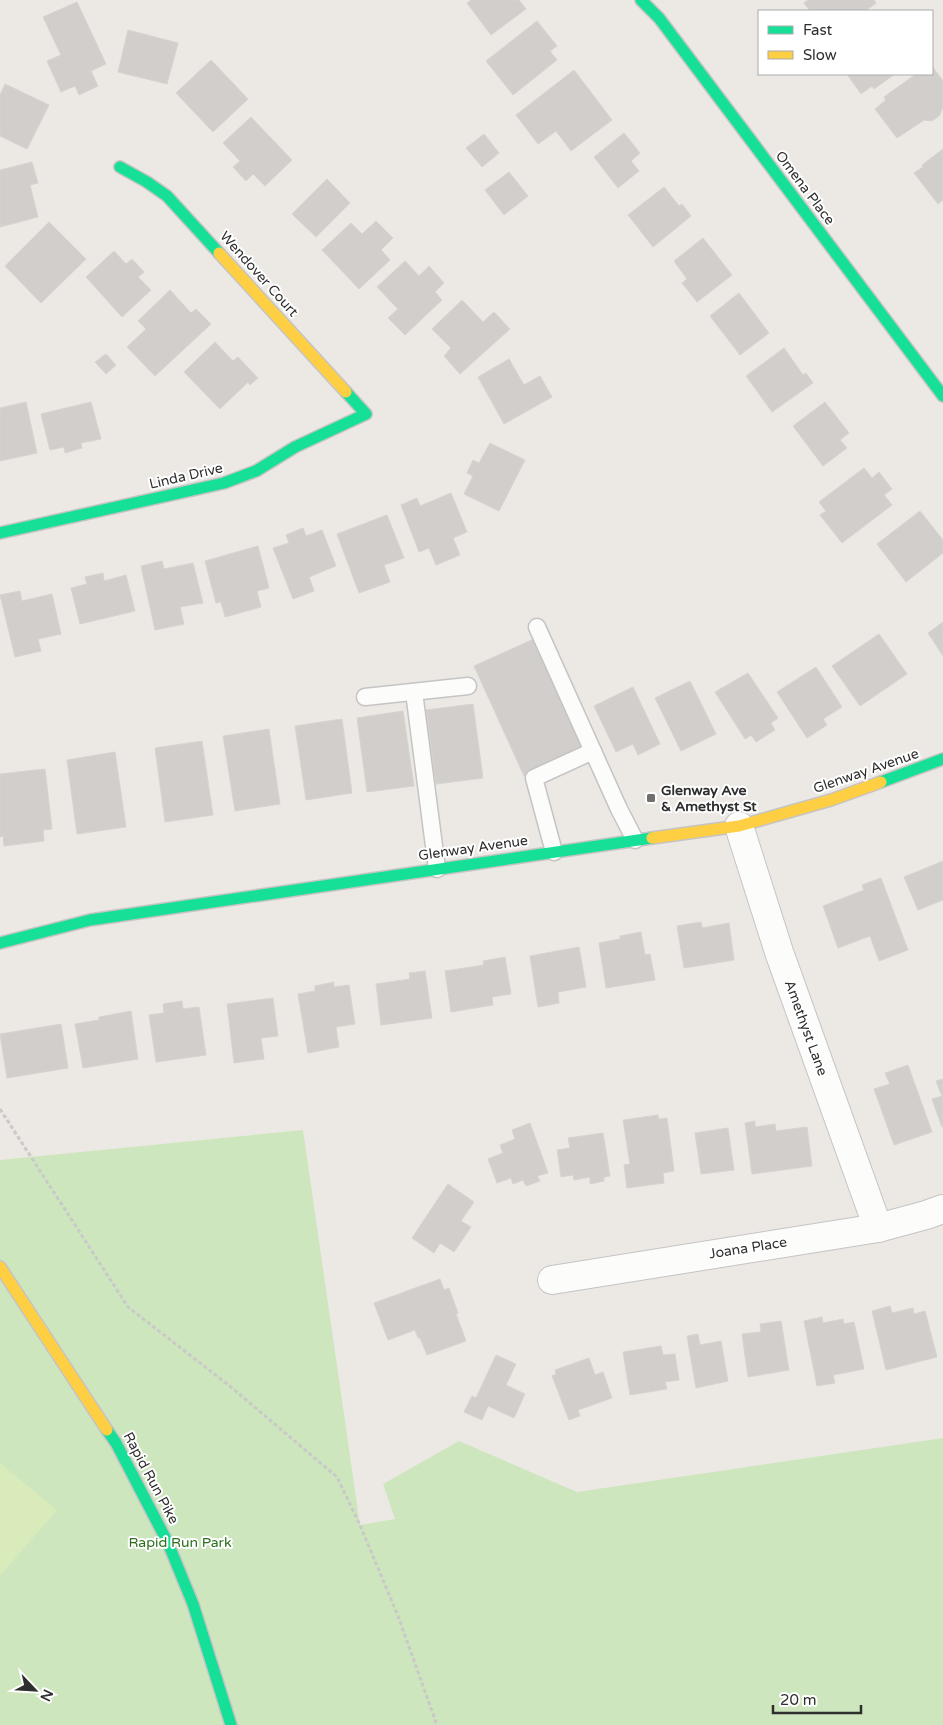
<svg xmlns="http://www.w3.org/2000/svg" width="943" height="1725" font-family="'Varela Round',sans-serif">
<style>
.green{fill:#cee6be}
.pitch{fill:#d9eabb}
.building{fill:#d1cecb;stroke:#d7d4d0}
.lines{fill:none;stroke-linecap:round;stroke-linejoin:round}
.lane-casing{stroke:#c5c4c5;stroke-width:19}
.street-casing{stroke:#c5c4c5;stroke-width:30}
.fast-casing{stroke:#c5c4c5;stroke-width:14}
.slow-casing{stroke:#c5c4c5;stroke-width:14}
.path{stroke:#c9c9c8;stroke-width:3;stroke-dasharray:4 2.5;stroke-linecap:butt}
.lane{stroke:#fcfcfb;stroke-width:16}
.street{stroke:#fcfcfb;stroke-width:28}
.fast{stroke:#16e098;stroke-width:11}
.slow{stroke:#ffcf43;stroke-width:11}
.poi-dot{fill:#706f6e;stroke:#fff;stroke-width:2}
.labels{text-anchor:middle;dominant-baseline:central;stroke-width:4;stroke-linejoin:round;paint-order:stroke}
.street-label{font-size:14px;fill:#2e2e2e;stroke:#fff}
.poi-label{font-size:14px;font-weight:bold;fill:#2e2e2e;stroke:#fff;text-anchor:start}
.park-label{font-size:14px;fill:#2c6e1b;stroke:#fff}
</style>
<rect width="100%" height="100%" fill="#ece8e4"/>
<!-- green -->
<path class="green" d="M303 1130 360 1525 395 1519 383 1484 459 1441 577 1492 943 1438V1725H0V1160Z"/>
<!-- pitch -->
<path class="pitch" d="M0 1463 57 1510 0 1576Z"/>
<!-- building -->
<g class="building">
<path d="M471 0H519L526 9 491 35 467 3Z"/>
<path d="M808 0H874L876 3 865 11H810L804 3Z"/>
<path d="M77 2 106 64 91 71 98 86 79 95 75 86 61 92 47 61 61 55 43 17Z"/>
<path d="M537 21 557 46 550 51 557 60 513 95 486 61Z"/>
<path d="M128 30 178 43 167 84 118 72Z"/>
<path d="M211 60 248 99 213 132 176 93Z"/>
<path d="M932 66 943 81V106L940 115 932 121 924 120 897 138 875 109 886 100 884 97 916 74H932Z"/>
<path d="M574 70 612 120 571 151 556 131 538 144 516 115Z"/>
<path d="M847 74H895L874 89 872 86 861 94Z"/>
<path d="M5 84 49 105 27 149 0 136V95Z"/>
<path d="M251 117 292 160 265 186 253 174 246 181 233 167 240 161 223 143Z"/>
<path d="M624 133 640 153 631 161 639 171 618 188 594 157Z"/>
<path d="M484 134 499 153 482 167 466 148Z"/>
<path d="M943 149V200L938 204 914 173 923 167 922 165Z"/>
<path d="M32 162 38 183 30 185 38 217 0 227V170Z"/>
<path d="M509 172 528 196 504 215 485 190Z"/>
<path d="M327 179 350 203 316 237 292 214Z"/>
<path d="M664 187 679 206 682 204 691 216 653 247 628 215Z"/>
<path d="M376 221 393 238 381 250 390 260 359 289 322 250 351 223 362 234Z"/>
<path d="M49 222 86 259 41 303 5 266Z"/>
<path d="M703 238 732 275 697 302 682 283 687 279 674 261Z"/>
<path d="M114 251 126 264 132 259 144 272 138 277 151 290 122 317 86 277Z"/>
<path d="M405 261 419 276 429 266 444 283 435 292 442 300 405 335 388 318 398 309 377 287Z"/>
<path d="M170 290 191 313 196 309 211 324 155 376 127 347 146 329 138 321Z"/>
<path d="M739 293 769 333 740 355 710 316Z"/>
<path d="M462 300 483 322 494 312 510 329 460 374 444 356 451 348 432 329Z"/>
<path d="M215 342 233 361 238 357 258 378 250 385 248 382 220 409 184 372Z"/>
<path d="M784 348 803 375 806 373 813 383 772 412 746 376Z"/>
<path d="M106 354 116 365 106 374 95 362Z"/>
<path d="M509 359 524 385 540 376 552 397 504 424 478 377Z"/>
<path d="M26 402 37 453 0 461V408Z"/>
<path d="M91 402 101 439 81 443 82 448 65 453 64 447 50 450 41 414Z"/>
<path d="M825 402 849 433 840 440 847 448 823 466 793 426Z"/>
<path d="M490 443 525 460 499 511 464 494 473 476 467 473 473 460 479 463Z"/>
<path d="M864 468 872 478 879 472 892 489 884 495 892 505 842 543 820 515 826 511 819 502Z"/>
<path d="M451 493 467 532 453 538 460 555 436 565 429 548 419 552 401 505 417 498 420 506Z"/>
<path d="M920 511 943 540V553L906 582 877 544Z"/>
<path d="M387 515 404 558 384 565 390 582 359 593 337 534Z"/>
<path d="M303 528 306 536 322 530 336 566 309 577 314 591 293 599 273 548 289 543 286 535Z"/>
<path d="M258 546 269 588 257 591 261 607 225 617 221 602 216 603 205 561Z"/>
<path d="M162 561 164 569 193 563 203 603 180 607 184 624 155 630 141 566Z"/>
<path d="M103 573 104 581 126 575 135 611 80 624 71 588 87 584 85 577Z"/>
<path d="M20 591 22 601 52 594 61 634 38 639 41 651 15 657 0 595Z"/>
<path d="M943 622V656L928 633Z"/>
<path d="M879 634 907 674 860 706 832 666Z"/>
<path d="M536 638 585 749 524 776 474 666Z"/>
<path d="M816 667 842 707 823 719 827 725 807 738 777 692Z"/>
<path d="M748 673 778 718 771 723 775 730 756 742 751 735 745 739 715 692Z"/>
<path d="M690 681 716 734 681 751 655 698Z"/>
<path d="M633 687 660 744 638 755 633 744 616 752 594 706Z"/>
<path d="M473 704 483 778 436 784 426 710Z"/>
<path d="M403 711 414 786 367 792 357 718Z"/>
<path d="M342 719 352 793 306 800 295 726Z"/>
<path d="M269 729 280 804 235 811 223 736Z"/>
<path d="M202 741 213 815 165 822 155 748Z"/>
<path d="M115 752 126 827 77 834 67 760Z"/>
<path d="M45 769 52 829 43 830 44 841 4 846 3 836 0 837V774Z"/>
<path d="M943 861V900L918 910 904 877Z"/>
<path d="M881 878 908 950 879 961 870 936 838 948 823 906 864 890 862 885Z"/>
<path d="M701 922 702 928 729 923 734 960 684 968 677 926Z"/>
<path d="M641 932 645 955 650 954 655 980 606 988 599 943 620 939V936Z"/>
<path d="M579 947 586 987 558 992 559 1003 538 1007 530 956Z"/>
<path d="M505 957 511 994 492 997 493 1005 451 1012 445 971 484 965 483 961Z"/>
<path d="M425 971 432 1018 381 1025 376 984 410 979 409 973Z"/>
<path d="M334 982V987L349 985 355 1024 336 1027 339 1047 308 1053 298 994 315 991V986Z"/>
<path d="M273 998 278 1036 261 1038 264 1059 234 1063 227 1004Z"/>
<path d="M182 1001 183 1009 199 1007 206 1055 156 1062 149 1015 164 1013 163 1004Z"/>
<path d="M131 1011 138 1059 83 1068 75 1024 99 1020V1017Z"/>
<path d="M61 1024 68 1068 7 1078 0 1034Z"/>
<path d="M908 1065 932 1132 894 1145 874 1089 890 1084 885 1073Z"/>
<path d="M943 1079V1127H942L932 1099 942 1096 936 1081Z"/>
<path d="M658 1115 659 1119 667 1118 674 1171 663 1173 664 1183 627 1188 624 1165 630 1164 623 1120Z"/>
<path d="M755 1121V1127L775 1124 776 1131 807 1127 812 1166 752 1174 745 1123Z"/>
<path d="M530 1123 548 1173 537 1176 540 1181 526 1186 523 1180 513 1184 511 1178 497 1183 488 1159 503 1153 500 1145 515 1139 512 1130Z"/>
<path d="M728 1128 734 1170 701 1174 695 1133Z"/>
<path d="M603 1133 610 1176 604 1177V1181L590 1184V1177L574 1180 573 1175 561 1177 557 1150 570 1148 568 1138Z"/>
<path d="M448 1184 474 1202 461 1221 471 1227 454 1252 440 1243 434 1253 412 1238Z"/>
<path d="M440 1279 444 1290 449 1288 458 1313 456 1314 466 1341 427 1355 420 1338H418L415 1330 388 1340 374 1303Z"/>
<path d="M890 1306 892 1313 913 1308 914 1314 925 1311 937 1357 886 1370 872 1311Z"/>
<path d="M822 1317 823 1323 843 1319 844 1324 854 1322 864 1369 833 1375 835 1383 817 1386 804 1321Z"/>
<path d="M781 1321 789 1370 748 1377 742 1334 761 1332 760 1324Z"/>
<path d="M698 1334 700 1345 721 1341 728 1381 696 1388 687 1336Z"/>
<path d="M661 1346 663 1355 675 1354 679 1380 665 1382 667 1389 630 1395 623 1352Z"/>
<path d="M496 1355 516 1364 506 1385 525 1394 514 1418 488 1406 482 1420 464 1412 472 1396 476 1398Z"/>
<path d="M589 1358 595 1375 603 1372 612 1398 581 1409 578 1410 580 1416 569 1420 552 1376 556 1374 555 1370Z"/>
</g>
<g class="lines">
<!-- lane casing -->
<g class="lane-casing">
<g id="lane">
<path d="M537 627 619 809 635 840"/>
<path d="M414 692 437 869"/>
<path d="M365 697 468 686"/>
<path d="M554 852 534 778 593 751"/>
</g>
</g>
<!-- street casing -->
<g class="street-casing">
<g id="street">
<path d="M739 826 779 952 878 1228"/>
<path d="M552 1280 878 1228 926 1215 943 1209"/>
</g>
</g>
<!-- fast casing -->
<g class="fast-casing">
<g id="fast">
<path d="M641 0 659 18 943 396"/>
<path d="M120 167 147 182 167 196 219 253"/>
<path d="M0 533 224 483 256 471 295 447 366 414 346 392"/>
<path d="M881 782 943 759"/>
<path d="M0 943 90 920 652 838"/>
<path d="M107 1430 116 1443 168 1543 193 1604 231 1725"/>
</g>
</g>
<!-- slow casing -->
<g class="slow-casing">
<g id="slow">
<path d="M219 253 346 392"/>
<path d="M652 838 739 826 831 800 881 782"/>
<path d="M0 1267 107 1430"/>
</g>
</g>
<!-- path -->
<path class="path" d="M0 1109 128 1307 231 1387 337 1477 360 1525 398 1616 437 1725"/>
<!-- lane -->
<use href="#lane" class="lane"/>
<!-- street -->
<use href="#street" class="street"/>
<!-- fast -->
<use href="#fast" class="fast"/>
<!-- slow -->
<use href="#slow" class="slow"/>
</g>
<!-- markers -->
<rect class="poi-dot" x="646" y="793" width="10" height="10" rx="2.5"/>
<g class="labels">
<!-- street labels -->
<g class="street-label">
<text transform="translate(805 188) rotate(53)">Omena Place</text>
<text transform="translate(259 274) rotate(48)">Wendover Court</text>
<text transform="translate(186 476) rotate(-13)">Linda Drive</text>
<text transform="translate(866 771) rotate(-19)">Glenway Avenue</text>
<text transform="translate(473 848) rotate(-8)">Glenway Avenue</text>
<text transform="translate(806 1028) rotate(70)">Amethyst Lane</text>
<text transform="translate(748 1248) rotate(-9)">Joana Place</text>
<text transform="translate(151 1478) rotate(62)">Rapid Run Pike</text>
</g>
<!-- poi labels -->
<g class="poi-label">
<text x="661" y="790">Glenway Ave<tspan x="661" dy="16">&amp; Amethyst St</tspan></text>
</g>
<!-- park labels -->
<g class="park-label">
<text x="180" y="1542">Rapid Run Park</text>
</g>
</g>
<!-- legend -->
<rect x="758" y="10" width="175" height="65" fill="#ffffff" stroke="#ababab"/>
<rect x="768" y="26" width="25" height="8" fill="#16e098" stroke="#ababab"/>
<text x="803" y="35" font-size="15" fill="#2e2e2e">Fast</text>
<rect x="768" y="51" width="25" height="8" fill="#ffcf43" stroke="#ababab"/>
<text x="803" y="60" font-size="15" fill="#2e2e2e">Slow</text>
<!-- north arrow -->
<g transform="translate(35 1690) rotate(115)" stroke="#ffffff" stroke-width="4" paint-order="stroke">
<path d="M0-4L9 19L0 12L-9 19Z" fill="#2e2e2e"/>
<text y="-8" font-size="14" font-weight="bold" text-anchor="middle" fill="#2e2e2e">N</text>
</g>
<!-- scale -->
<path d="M773 1705v8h88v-8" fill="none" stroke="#2e2e2e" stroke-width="2.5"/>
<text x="780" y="1705" font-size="15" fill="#2e2e2e" stroke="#ffffff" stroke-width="4" paint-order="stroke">20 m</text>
</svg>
